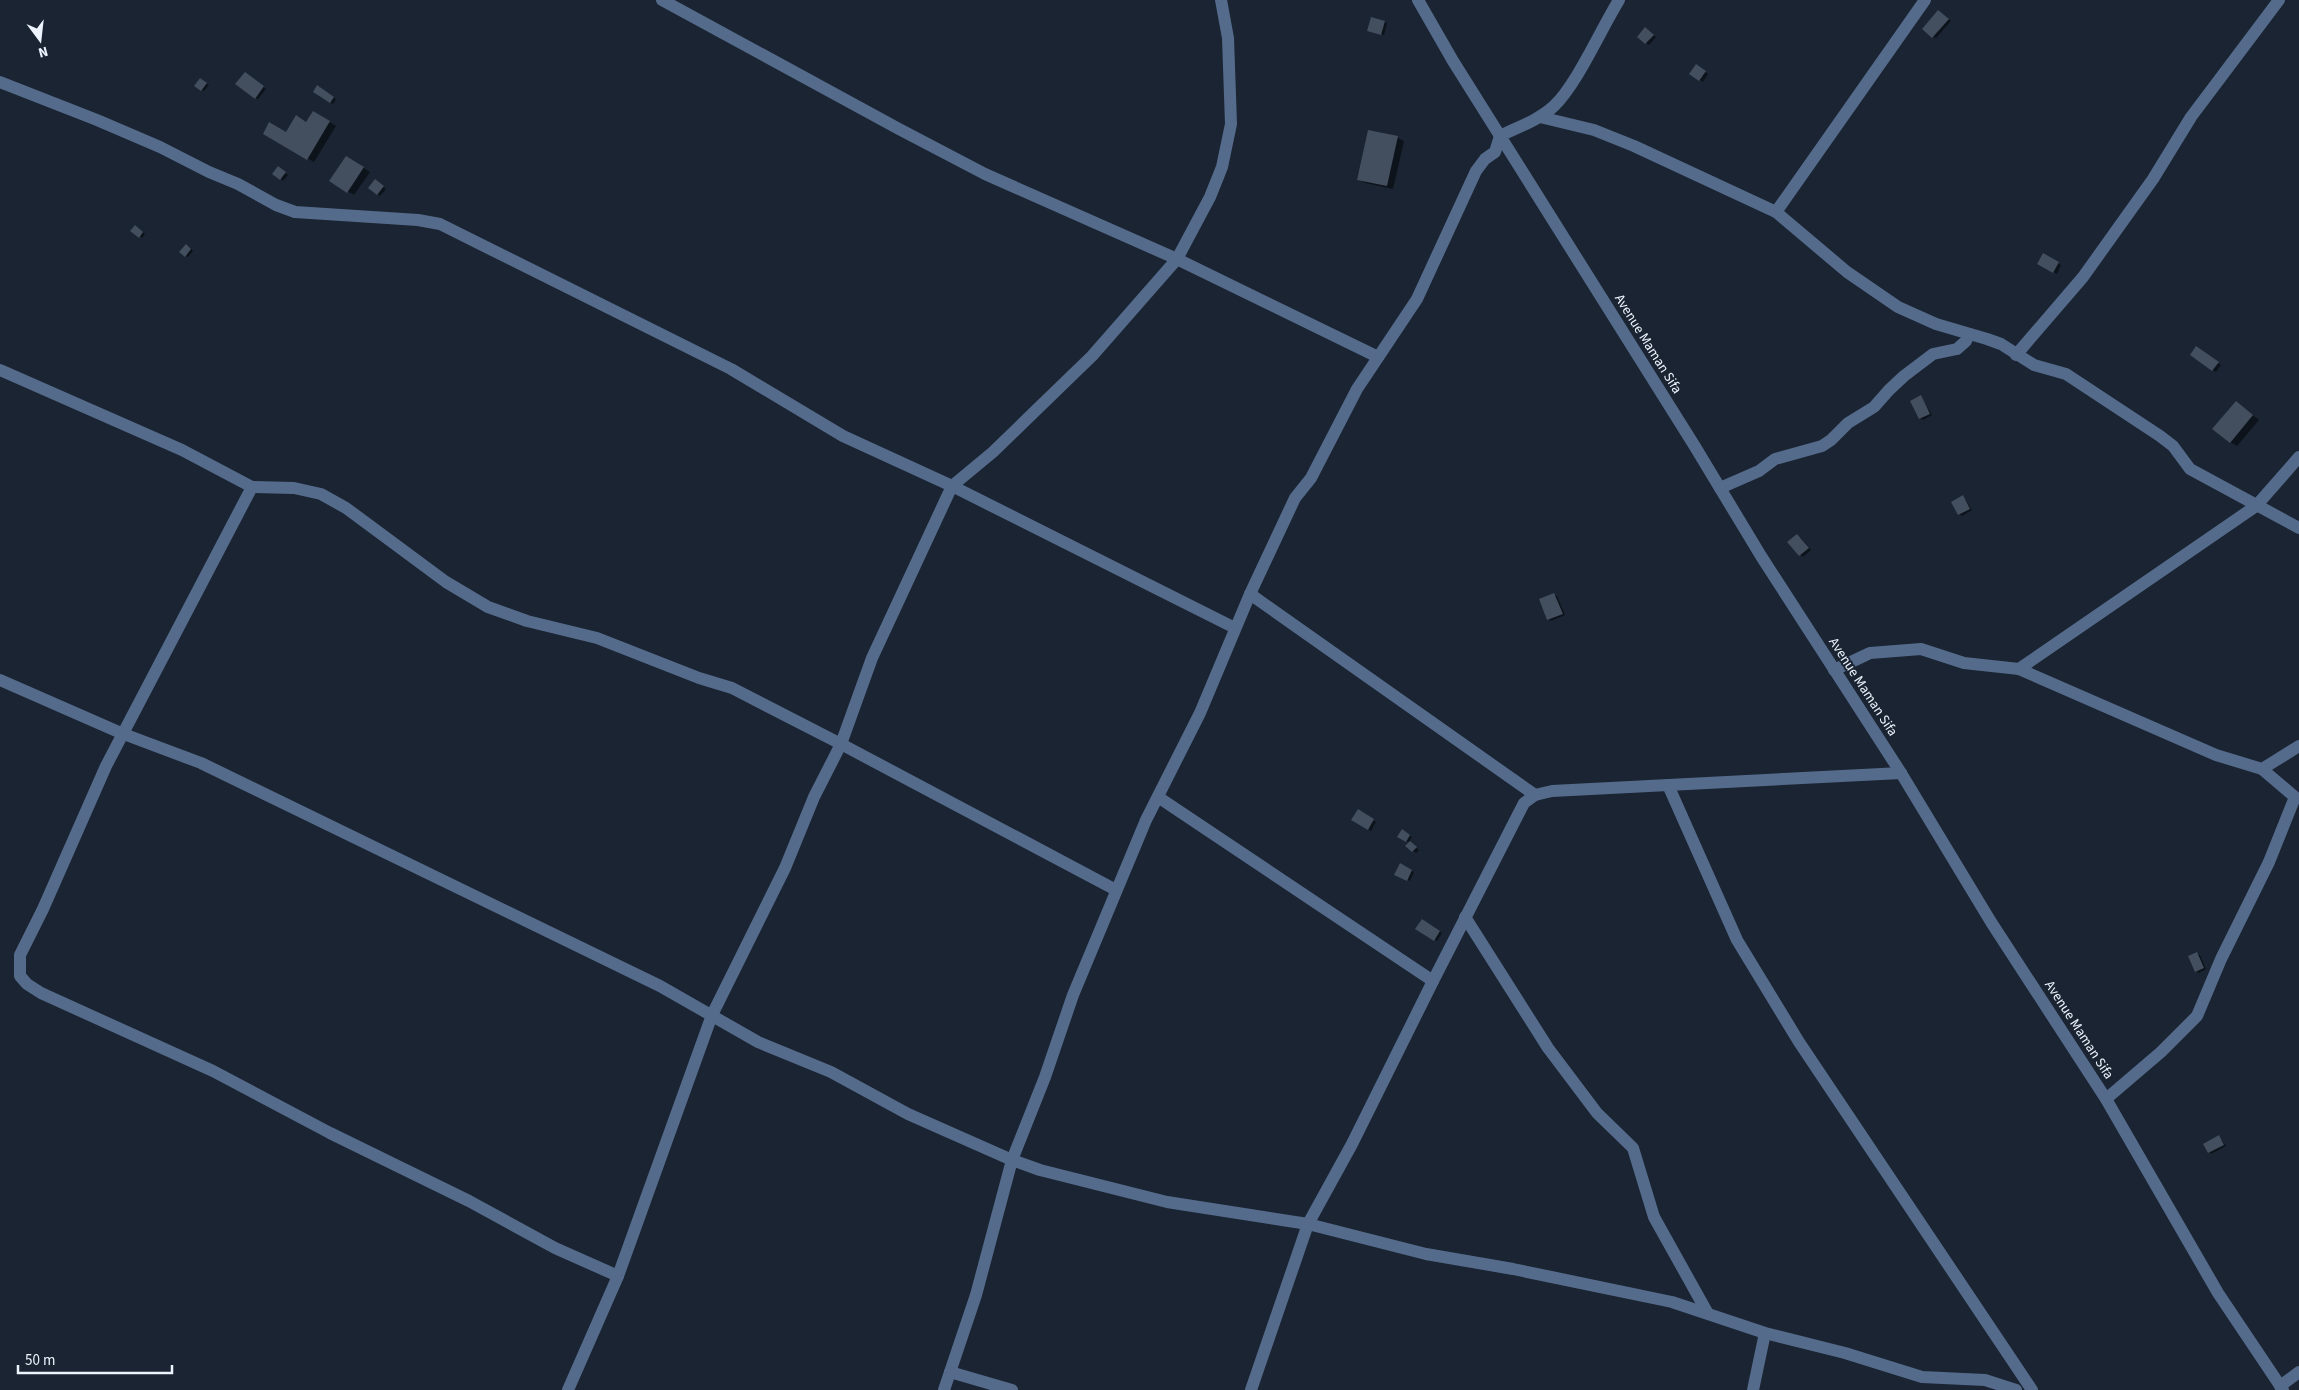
<svg xmlns="http://www.w3.org/2000/svg" width="2299" height="1390" viewBox="0 0 2299 1390" font-family="'Source Sans 3',sans-serif">
	<style>
		.shadow { fill: #0007 }
		.building { fill: #434e5e }
		.lines { fill: none; stroke-linecap: round; stroke-linejoin: round }
		.street { stroke: #556b8b; stroke-width: 12 }
		.labels { text-anchor: middle; dominant-baseline: central; stroke-width: 4; stroke-linejoin: round; paint-order: stroke }
		.street-label { font-size: 14px; fill: #edf4fe; stroke: #1a2432 }
	</style>
	<rect width="100%" height="100%" fill="#1a2432"/>
	<!-- shadow -->
	<g class="shadow">
		<polygon points="1941,13 1951,21 1936,38 1933,37"/>
		<polygon points="1384,22 1387,23 1384,35 1372,32"/>
		<polygon points="1648,31 1656,37 1649,45 1638,37"/>
		<polygon points="1696,66 1708,74 1703,82 1691,74"/>
		<polygon points="248,75 266,89 258,99 255,98"/>
		<polygon points="203,81 209,85 204,91 195,85"/>
		<polygon points="318,87 336,99 333,104 315,91"/>
		<polygon points="313,112 336,126 314,162 264,133 286,134 307,123"/>
		<polygon points="1369,131 1398,138 1404,141 1393,189 1365,183 1358,179"/>
		<polygon points="353,161 370,172 354,195 331,181"/>
		<polygon points="281,170 288,175 283,181 281,179"/>
		<polygon points="378,182 386,189 380,196 377,194"/>
		<polygon points="138,229 145,234 142,238 132,231"/>
		<polygon points="189,247 193,251 188,257 186,256"/>
		<polygon points="2043,255 2061,265 2057,274 2039,264"/>
		<polygon points="2196,348 2221,365 2216,372 2191,355"/>
		<polygon points="1921,397 1932,415 1923,420 1920,418"/>
		<polygon points="2236,402 2259,420 2237,446 2230,442"/>
		<polygon points="1963,496 1972,510 1962,516 1959,514"/>
		<polygon points="1800,537 1811,550 1803,557 1789,543"/>
		<polygon points="1554,595 1557,596 1565,615 1551,621 1548,619"/>
		<polygon points="1358,811 1376,822 1371,831 1353,820"/>
		<polygon points="1402,831 1412,837 1409,842 1419,850 1416,853 1407,846 1410,843 1399,837"/>
		<polygon points="1400,865 1414,872 1410,881 1396,874"/>
		<polygon points="1422,921 1442,933 1437,941 1417,928"/>
		<polygon points="2197,954 2200,955 2206,969 2199,973 2196,971"/>
		<polygon points="2219,1137 2226,1146 2211,1154 2209,1152"/>
	</g>
	<!-- building -->
	<g class="building">
		<polygon points="1938,10 1949,19 1932,38 1922,29"/>
		<polygon points="1371,17 1385,21 1381,35 1367,31"/>
		<polygon points="1645,27 1654,35 1645,44 1637,37"/>
		<polygon points="1696,64 1706,71 1699,81 1689,74"/>
		<polygon points="245,72 264,86 255,99 235,84"/>
		<polygon points="200,78 207,83 201,91 194,86"/>
		<polygon points="317,85 334,97 330,103 313,92"/>
		<polygon points="313,111 330,121 307,160 263,134 269,122 286,132 296,115 306,122"/>
		<polygon points="1368,130 1398,136 1387,186 1357,180"/>
		<polygon points="346,156 364,167 347,193 329,181"/>
		<polygon points="278,166 286,172 280,180 272,174"/>
		<polygon points="375,179 384,186 377,195 368,188"/>
		<polygon points="135,225 143,232 139,238 130,231"/>
		<polygon points="186,244 191,249 185,257 179,252"/>
		<polygon points="2043,253 2059,262 2053,273 2037,264"/>
		<polygon points="2196,346 2219,362 2212,371 2190,355"/>
		<polygon points="1921,395 1930,414 1919,419 1910,401"/>
		<polygon points="2236,401 2253,415 2230,443 2212,429"/>
		<polygon points="1963,495 1970,509 1958,515 1951,502"/>
		<polygon points="1797,534 1809,548 1799,556 1787,542"/>
		<polygon points="1554,593 1563,614 1547,620 1539,599"/>
		<polygon points="1358,809 1374,819 1368,830 1351,820"/>
		<polygon points="1402,829 1410,835 1406,842 1397,837"/>
		<polygon points="1410,841 1417,847 1412,852 1405,846"/>
		<polygon points="1400,863 1412,870 1407,881 1394,875"/>
		<polygon points="1422,919 1440,931 1434,941 1415,929"/>
		<polygon points="2197,952 2204,968 2195,972 2188,956"/>
		<polygon points="2219,1135 2224,1145 2208,1153 2203,1144"/>
	</g>
	<g class="lines">
		<!-- street -->
		<g class="street">
			<polyline points="662,0 899,129 985,174 1177,259 1378,357"/>
			<polyline points="1418,0 1453,61 1694,445 1761,556 1901,773 1991,922 2106,1099 2218,1293 2283,1390"/>
			<polyline points="0,82 97,120 160,147 209,172 238,184 276,205 295,212 418,220 440,224 731,369 843,436 952,486 1235,628"/>
			<polyline points="1540,117 1594,130 1634,146 1776,212 1847,272 1898,307 1936,324 1987,339 2001,344 2034,365 2066,374 2160,436 2173,446 2190,469 2299,528"/>
			<polyline points="1776,212 1925,0"/>
			<polyline points="2016,355 2083,277 2153,179 2191,117 2279,0"/>
			<polyline points="0,370 182,450 252,487 294,488 321,494 346,508 446,582 488,607 527,621 597,638 699,678 732,688 841,744 1116,890"/>
			<polyline points="252,487 106,766 43,909 20,955 20,976 27,984 41,993 213,1071 330,1133 469,1201 555,1248 618,1276"/>
			<polyline points="1720,488 1759,471 1775,459 1822,446 1831,440 1848,423 1874,407 1889,390 1904,376 1933,354 1957,349 1966,341 1969,334"/>
			<polyline points="1250,594 1535,795"/>
			<polyline points="2019,669 2256,506 2299,457"/>
			<polyline points="1834,670 1870,653 1921,649 1964,663 2019,669 2216,755 2262,769 2299,746"/>
			<polyline points="0,680 121,733 201,763 660,986 758,1042 831,1072 908,1114 1012,1160 1040,1170 1167,1202 1308,1224 1426,1254 1513,1269 1672,1302 1765,1333 1845,1353 1922,1377 1985,1380 2016,1390"/>
			<polyline points="1668,785 1737,940 1799,1042 2032,1390"/>
			<polyline points="1158,797 1433,981"/>
			<polyline points="1465,917 1548,1048 1597,1113 1633,1148 1654,1217 1707,1312"/>
			<polyline points="2106,1099 2161,1052 2197,1016 2221,959 2269,862 2295,797 2262,769"/>
			<polyline points="950,1372 1012,1390"/>
			<polyline points="2280,1386 2299,1372"/>
			<polyline points="568,1390 618,1276 712,1015 785,868 814,797 841,744 872,658 952,486 993,452 1092,356 1177,259 1210,197 1222,167 1231,124 1228,38 1221,0"/>
			<path d="M944,1390L976,1295L1012,1160L1045,1077L1073,995L1146,820L1200,713L1250,594L1295,498L1311,478L1357,389L1417,299L1476,171L1485,159L1495,152L1500,136C1518,127 1539,120 1554,106C1577,84 1601,29 1619,0"/>
			<polyline points="1251,1390 1308,1224 1352,1144 1433,981 1524,803 1535,795 1552,791 1901,773"/>
			<polyline points="1753,1390 1765,1333"/>
		</g>
	</g>
	<g class="labels">
		<!-- street labels -->
		<g class="street-label">
			<text transform="translate(1648 344) rotate(58)">Avenue Maman Sifa</text>
			<text transform="translate(1863 687) rotate(57)">Avenue Maman Sifa</text>
			<text transform="translate(2079 1030) rotate(57)">Avenue Maman Sifa</text>
		</g>
	</g>
	<!-- north arrow -->
	<g transform="translate(40 40) rotate(165)" stroke="#1a2432" stroke-width="4" paint-order="stroke">
	<path d="M0-4L9 19L0 12L-9 19Z" fill="#edf4fe"/>
	<text y="-8" font-size="14" font-weight="bold" text-anchor="middle" fill="#edf4fe">N</text>
	</g>
	<!-- scale -->
	<path d="M18 1365v8h154v-8" fill="none" stroke="#edf4fe" stroke-width="2.5"/>
	<text x="25" y="1365" font-size="15" fill="#edf4fe" stroke="#1a2432" stroke-width="4" paint-order="stroke">50 m</text>
</svg>
